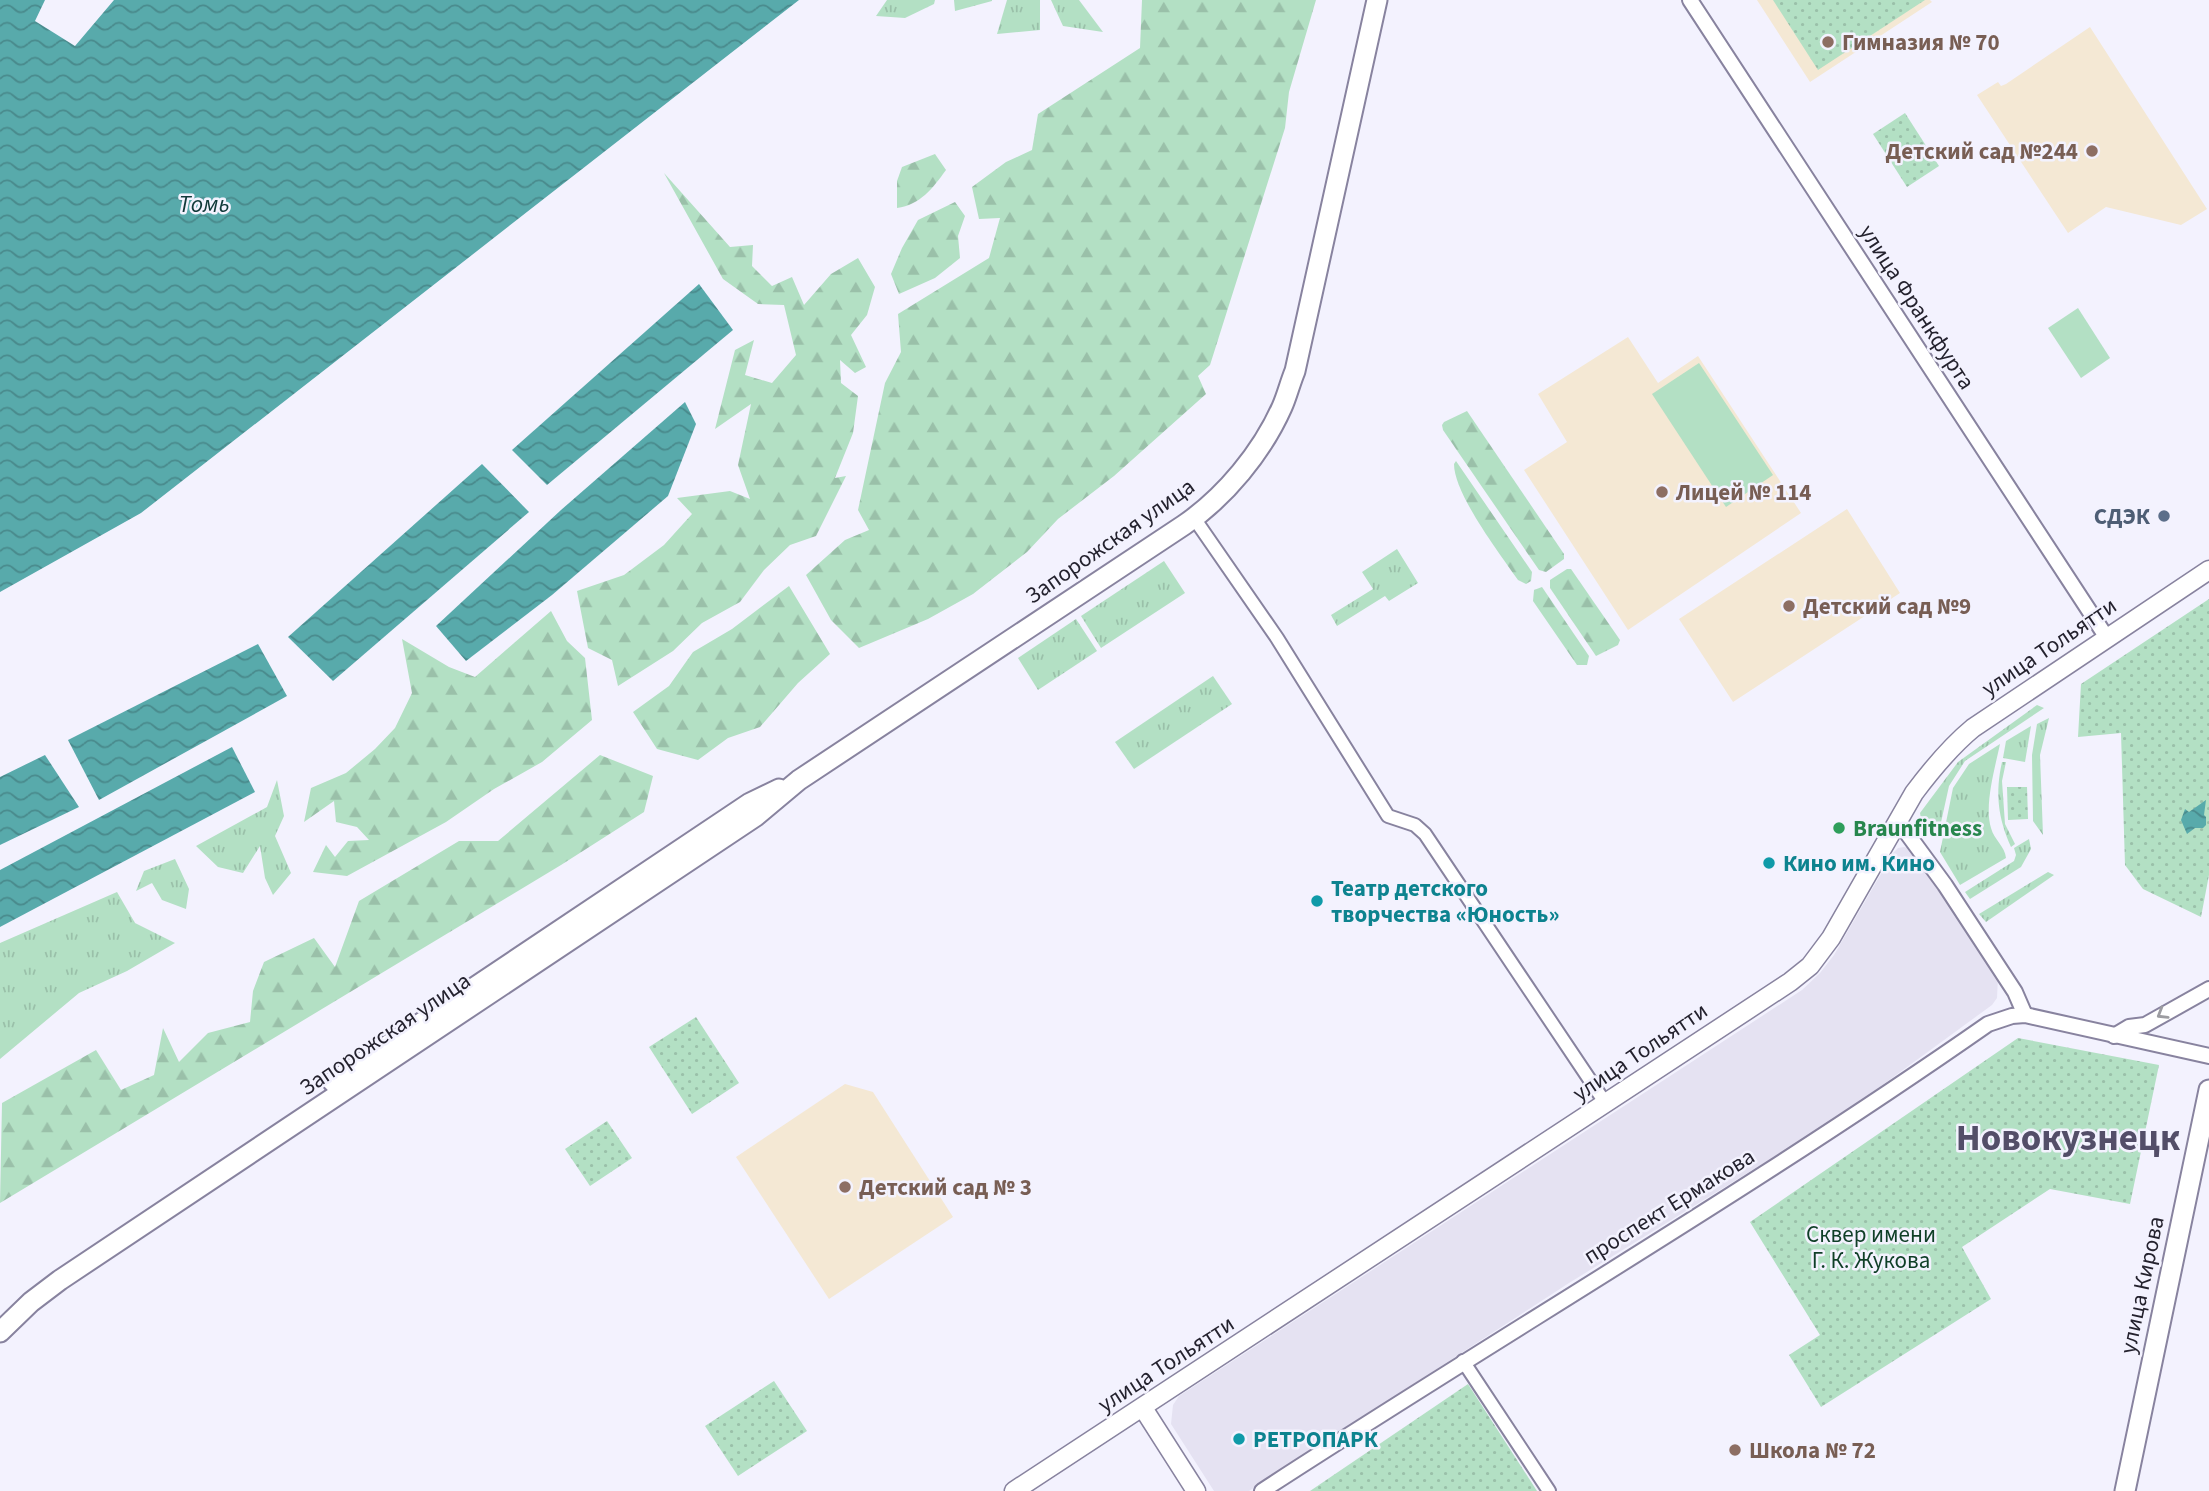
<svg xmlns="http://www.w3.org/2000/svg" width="2209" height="1491" viewBox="0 0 2209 1491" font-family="'Source Sans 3',sans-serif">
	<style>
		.built { fill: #e5e2f2 }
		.education { fill: #f4e8d4 }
		.grass { fill: url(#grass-tufts) }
		.forest { fill: url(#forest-firs) }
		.park { fill: url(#park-dots) }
		.pitch { fill: #b3e0c4 }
		.water { fill: url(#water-waves) }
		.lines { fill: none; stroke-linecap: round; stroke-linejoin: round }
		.minor-casing { stroke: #88839f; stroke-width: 16 }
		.tertiary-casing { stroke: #88839f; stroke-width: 18 }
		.secondary-casing { stroke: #88839f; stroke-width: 21 }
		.primary-casing { stroke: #88839f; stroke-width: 23 }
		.minor { stroke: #fff; stroke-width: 12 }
		.tertiary { stroke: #fff; stroke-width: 14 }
		.secondary { stroke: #fff; stroke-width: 18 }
		.primary { stroke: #fff; stroke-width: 19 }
		.oneway { stroke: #9c9ca1 }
		.education-dot { fill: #8d6e63; stroke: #f3f2fe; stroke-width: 2.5 }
		.service-dot { fill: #5c6f8a; stroke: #f3f2fe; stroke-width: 2.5 }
		.leisure-dot { fill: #2e9e5b; stroke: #f3f2fe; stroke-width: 2.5 }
		.culture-dot { fill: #0f9aa8; stroke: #f3f2fe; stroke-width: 2.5 }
		.labels { text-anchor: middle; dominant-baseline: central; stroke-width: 5; stroke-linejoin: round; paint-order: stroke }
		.education-label { font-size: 23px; font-weight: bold; fill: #785e54; stroke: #f3f2fe; text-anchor: start }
		.street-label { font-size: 23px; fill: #24222e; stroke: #f3f2fe }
		.service-label { font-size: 23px; font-weight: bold; fill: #4e5e75; stroke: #f3f2fe; text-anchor: end }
		.leisure-label { font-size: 23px; font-weight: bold; fill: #27864d; stroke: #f3f2fe; text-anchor: start }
		.culture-label { font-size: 23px; font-weight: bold; fill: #0d838f; stroke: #f3f2fe; text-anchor: start }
		.park-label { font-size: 23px; fill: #0f3f27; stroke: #f3f2fe }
		.water-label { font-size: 24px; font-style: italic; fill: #103939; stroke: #f3f2fe }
		.town-label { font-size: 37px; font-weight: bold; fill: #534e68; stroke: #f3f2fe }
	</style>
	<defs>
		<pattern id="grass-tufts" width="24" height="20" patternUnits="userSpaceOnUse" patternTransform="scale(1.75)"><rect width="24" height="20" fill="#b3e0c4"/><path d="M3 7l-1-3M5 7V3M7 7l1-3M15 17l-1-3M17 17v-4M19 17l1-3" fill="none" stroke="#9ac0a9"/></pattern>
		<pattern id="forest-firs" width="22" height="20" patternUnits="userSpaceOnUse" patternTransform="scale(1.75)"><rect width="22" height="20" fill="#b3e0c4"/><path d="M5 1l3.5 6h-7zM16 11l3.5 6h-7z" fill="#9ac0a9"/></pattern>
		<pattern id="park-dots" width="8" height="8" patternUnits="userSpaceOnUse" patternTransform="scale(1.75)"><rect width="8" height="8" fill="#b3e0c4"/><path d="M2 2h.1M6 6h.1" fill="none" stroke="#9ac0a9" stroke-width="1.8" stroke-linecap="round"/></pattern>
		<pattern id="water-waves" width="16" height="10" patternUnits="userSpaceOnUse" patternTransform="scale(1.75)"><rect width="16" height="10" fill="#58aaab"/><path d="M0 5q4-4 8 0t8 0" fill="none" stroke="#498a8c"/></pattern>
	</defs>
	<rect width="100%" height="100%" fill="#f3f2fe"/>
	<!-- built -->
	<polygon class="built" points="1904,847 1914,850 1998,977 1997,998 1992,1005 1840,1116 1569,1283 1249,1491 1214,1491 1171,1424 1173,1405 1179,1396 1802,990 1820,973 1834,955 1893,853 1898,848"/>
	<!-- education -->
	<g class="education">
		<polygon points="1757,0 1930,0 1932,2 1810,82"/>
		<polygon points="2090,27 2207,209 2181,225 2106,207 2068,233 1977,95 1998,82 2001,86 2006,84"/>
		<polygon points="1628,337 1658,383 1698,356 1801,513 1628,630 1524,470 1567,442 1538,394"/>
		<polygon points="1847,509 1900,593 1733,702 1679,619"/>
		<polygon points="845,1084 873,1092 953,1217 829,1299 736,1157"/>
	</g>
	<!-- grass -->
	<g class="grass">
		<polygon points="887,0 935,0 934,4 905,18 876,16"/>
		<polygon points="954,0 992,0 992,1 955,11"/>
		<polygon points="1007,0 1040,0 1040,30 997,34"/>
		<polygon points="1051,0 1079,0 1103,32 1063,26"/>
		<polygon points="1397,549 1418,583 1389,601 1385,596 1337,626 1331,615 1373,589 1362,572"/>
		<polygon points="1164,561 1185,593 1101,648 1081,616"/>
		<polygon points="1076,619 1097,651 1038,690 1018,658"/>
		<polygon points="1213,676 1232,704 1134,769 1115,742"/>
		<polygon points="2037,705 2044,708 1965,761 1949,786 1940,827 1924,836 1920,813 1958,762"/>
		<polygon points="2049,718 2040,755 2043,835 2033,821 2032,755 2037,724"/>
		<polygon points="2031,726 2025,762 2003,758 2006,741"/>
		<path d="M2000,744C1995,768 1984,805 1991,828C1994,840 2005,846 2006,858L1960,885L1940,852L1953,788L1969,764Z"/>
		<path d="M2002,762H2006L2002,781L2005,824L2015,844L2011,847C1998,818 1995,793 2002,762Z"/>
		<polygon points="277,780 284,816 275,836 291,873 273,895 265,878 260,846 243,873 218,867 196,846 267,807"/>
		<polygon points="2029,839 2031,849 2021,867 1970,899 1965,892 2014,861 2016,855 2014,848"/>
		<polygon points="175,859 189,889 186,909 162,900 152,883 136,891 144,871"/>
		<polygon points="2048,872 2054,875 1986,922 1979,914"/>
		<polygon points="117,892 135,923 175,943 127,971 79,993 0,1059 0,943"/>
	</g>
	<!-- forest -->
	<g class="forest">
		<polygon points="1142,0 1316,0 1289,92 1285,128 1210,365 1198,376 1206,394 1114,476 1058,519 1027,552 973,594 928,619 859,648 831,620 806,575 845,540 869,530 858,510 885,383 901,352 898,314 989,258 1000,218 979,219 972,187 1006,162 1032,150 1038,114 1140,48"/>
		<path d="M935,154L946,170C933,188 920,205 897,208V181L902,167Z"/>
		<polygon points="664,173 730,247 753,245 752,266 772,286 792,277 804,305 831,274 858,258 875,287 867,315 851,335 866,367 855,373 840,360 841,383 858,396 853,433 835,478 846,476 816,536 790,545 764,570 740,602 702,623 673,651 618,686 612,660 588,648 577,591 624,575 664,545 692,514 677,498 730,491 750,499 738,465 751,404 715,429 735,350 754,340 745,375 772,383 796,355 784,305 758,304 723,279"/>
		<polygon points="955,202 965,216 958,236 960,258 935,278 899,294 891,274 902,248 918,220"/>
		<polygon points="1467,411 1564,554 1564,559 1546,572 1539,570 1443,430 1442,425 1444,422"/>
		<path d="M1456,461L1532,572L1531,581L1526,584L1518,580C1500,554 1454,494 1454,464Z"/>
		<polygon points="1567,569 1571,569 1620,640 1618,645 1596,656 1550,588 1550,580"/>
		<polygon points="789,586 830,654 798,683 760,727 728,738 698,760 657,749 633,712 669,686 693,652 732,629"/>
		<polygon points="1542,587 1589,656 1587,665 1577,665 1533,601 1534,590"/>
		<polygon points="551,611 567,641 585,658 592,720 542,762 494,789 446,822 347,876 313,872 326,845 335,857 348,841 369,840 357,827 336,822 334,801 304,822 311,788 346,773 375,749 395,728 412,693 402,639 449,667 475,677"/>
		<polygon points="600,755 653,776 644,812 561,865 0,1203 2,1103 96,1050 121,1090 154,1075 163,1028 179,1062 208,1033 250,1022 253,991 264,962 314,938 335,967 359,901 459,841 498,841"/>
	</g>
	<!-- park -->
	<g class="park">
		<polygon points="1773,0 1925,0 1818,70"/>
		<polygon points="1905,113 1939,166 1907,187 1873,134"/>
		<polygon points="2209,599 2209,875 2201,917 2143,889 2125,865 2121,733 2078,737 2081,684"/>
		<polygon points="2007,787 2027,787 2028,819 2008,820"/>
		<polygon points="696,1017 739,1083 692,1114 649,1047"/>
		<polygon points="2018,1038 2159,1065 2130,1204 2050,1189 1962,1247 1991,1299 1821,1407 1789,1355 1820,1335 1750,1222"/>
		<polygon points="607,1121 632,1158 590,1186 565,1149"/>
		<polygon points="774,1381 807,1431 738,1476 705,1426"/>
		<polygon points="1468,1384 1537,1491 1310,1491"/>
	</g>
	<!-- pitch -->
	<g class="pitch">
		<polygon points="2078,308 2110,358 2081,378 2048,328"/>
		<polygon points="1699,363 1773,475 1726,507 1652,394"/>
	</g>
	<!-- water -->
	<g class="water">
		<polygon points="0,0 45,0 35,21 75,46 114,0 799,0 141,513 0,592"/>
		<polygon points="699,284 733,330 547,485 512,450"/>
		<polygon points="685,402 696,424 668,496 552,595 466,661 436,626 561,510"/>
		<polygon points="482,464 529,512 333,681 288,637"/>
		<polygon points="258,644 287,696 99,800 68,740"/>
		<polygon points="232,747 255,792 0,927 0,870"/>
		<polygon points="45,755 79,807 0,845 0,777"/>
		<polygon points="2206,800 2204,815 2206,817 2206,825 2203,828 2195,828 2187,834 2181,820 2185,809 2189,812"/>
	</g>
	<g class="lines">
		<defs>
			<g id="minor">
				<polyline points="1194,518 1277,638 1388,816 1415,825 1425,834 1606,1104"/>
				<polyline points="1463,1361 1549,1491"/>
			</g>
			<g id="tertiary">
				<polyline points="1690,0 2107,638"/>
				<polyline points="1898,821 1945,885 2015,992 2025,1015"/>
				<polyline points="2114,1036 2129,1027 2145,1025 2209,989"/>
				<path d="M1262,1491C1503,1334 1752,1189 1988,1024L2012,1016L2025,1015L2209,1056"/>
			</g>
			<g id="secondary">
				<polyline points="1143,1408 1196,1491"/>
				<path d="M1014,1491L1790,982L1810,966L1831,938L1914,793C1932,769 1950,747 1973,728L2209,570"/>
			</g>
			<g id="primary">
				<polyline points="333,1082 750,803 779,789"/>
				<path d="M0,1332L31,1302L60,1280L756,816L799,780L1184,525C1225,497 1262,452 1282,407C1287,396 1290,383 1295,371L1377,0"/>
				<polyline points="2125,1491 2209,1090"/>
			</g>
		</defs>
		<!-- minor casing -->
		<use href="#minor" class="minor-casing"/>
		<!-- tertiary casing -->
		<use href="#tertiary" class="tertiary-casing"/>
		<!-- secondary casing -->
		<use href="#secondary" class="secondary-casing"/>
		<!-- primary casing -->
		<use href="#primary" class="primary-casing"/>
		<!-- minor -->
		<use href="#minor" class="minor"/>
		<!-- tertiary -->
		<use href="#tertiary" class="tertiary"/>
		<!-- secondary -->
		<use href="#secondary" class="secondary"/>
		<!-- primary -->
		<use href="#primary" class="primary"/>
	</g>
	<!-- one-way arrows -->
	<defs><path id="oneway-chevron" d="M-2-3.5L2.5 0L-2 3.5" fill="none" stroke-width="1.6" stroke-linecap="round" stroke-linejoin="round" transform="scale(1.75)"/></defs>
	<use class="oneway" href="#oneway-chevron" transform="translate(2162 1014) rotate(149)"/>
	<!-- markers -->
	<g class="education-dot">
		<circle cx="1828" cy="42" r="7"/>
		<circle cx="2092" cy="151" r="7"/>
		<circle cx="1662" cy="492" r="7"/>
		<circle cx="1789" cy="606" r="7"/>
		<circle cx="845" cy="1187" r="7"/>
		<circle cx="1735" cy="1450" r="7"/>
	</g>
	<circle class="service-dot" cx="2164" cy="516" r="7"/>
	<circle class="leisure-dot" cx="1839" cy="828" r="7"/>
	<g class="culture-dot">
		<circle cx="1769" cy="863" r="7"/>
		<circle cx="1317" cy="901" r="7"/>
		<circle cx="1239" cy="1439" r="7"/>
	</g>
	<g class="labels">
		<!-- education labels -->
		<g class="education-label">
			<text x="1842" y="42">Гимназия № 70</text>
			<text x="2078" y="151" text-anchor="end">Детский сад №244</text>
			<text x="1676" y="492">Лицей № 114</text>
			<text x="1803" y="606">Детский сад №9</text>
			<text x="859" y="1187">Детский сад № 3</text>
			<text x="1749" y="1450">Школа № 72</text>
		</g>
		<!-- street labels -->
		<g class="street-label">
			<text transform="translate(1917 307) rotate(57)">улица Франкфурта</text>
			<text transform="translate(1110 541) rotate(-35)">Запорожская улица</text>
			<text transform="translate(2049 647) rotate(-34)">улица Тольятти</text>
			<text transform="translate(385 1034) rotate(-34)">Запорожская улица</text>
			<text transform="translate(1640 1052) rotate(-34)">улица Тольятти</text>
			<text transform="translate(1669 1206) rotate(-32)">проспект Ермакова</text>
			<text transform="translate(2142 1285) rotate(-78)">улица Кирова</text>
			<text transform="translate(1166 1364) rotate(-33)">улица Тольятти</text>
		</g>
		<!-- service labels -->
		<g class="service-label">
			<text x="2150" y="516">СДЭК</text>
		</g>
		<!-- leisure labels -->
		<g class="leisure-label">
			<text x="1853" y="828">Braunfitness</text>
		</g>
		<!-- culture labels -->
		<g class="culture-label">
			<text x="1783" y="863">Кино им. Кино</text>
			<text x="1331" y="888">Театр детского<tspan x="1331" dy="26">творчества «Юность»</tspan></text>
			<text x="1253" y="1439">РЕТРОПАРК</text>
		</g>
		<!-- park labels -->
		<g class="park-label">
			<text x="1871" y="1234">Сквер имени<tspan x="1871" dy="26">Г. К. Жукова</tspan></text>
		</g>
		<!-- water labels -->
		<g class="water-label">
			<text x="204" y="204">Томь</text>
		</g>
		<!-- town labels -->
		<g class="town-label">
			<text x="2068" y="1138">Новокузнецк</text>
		</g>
	</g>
</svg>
